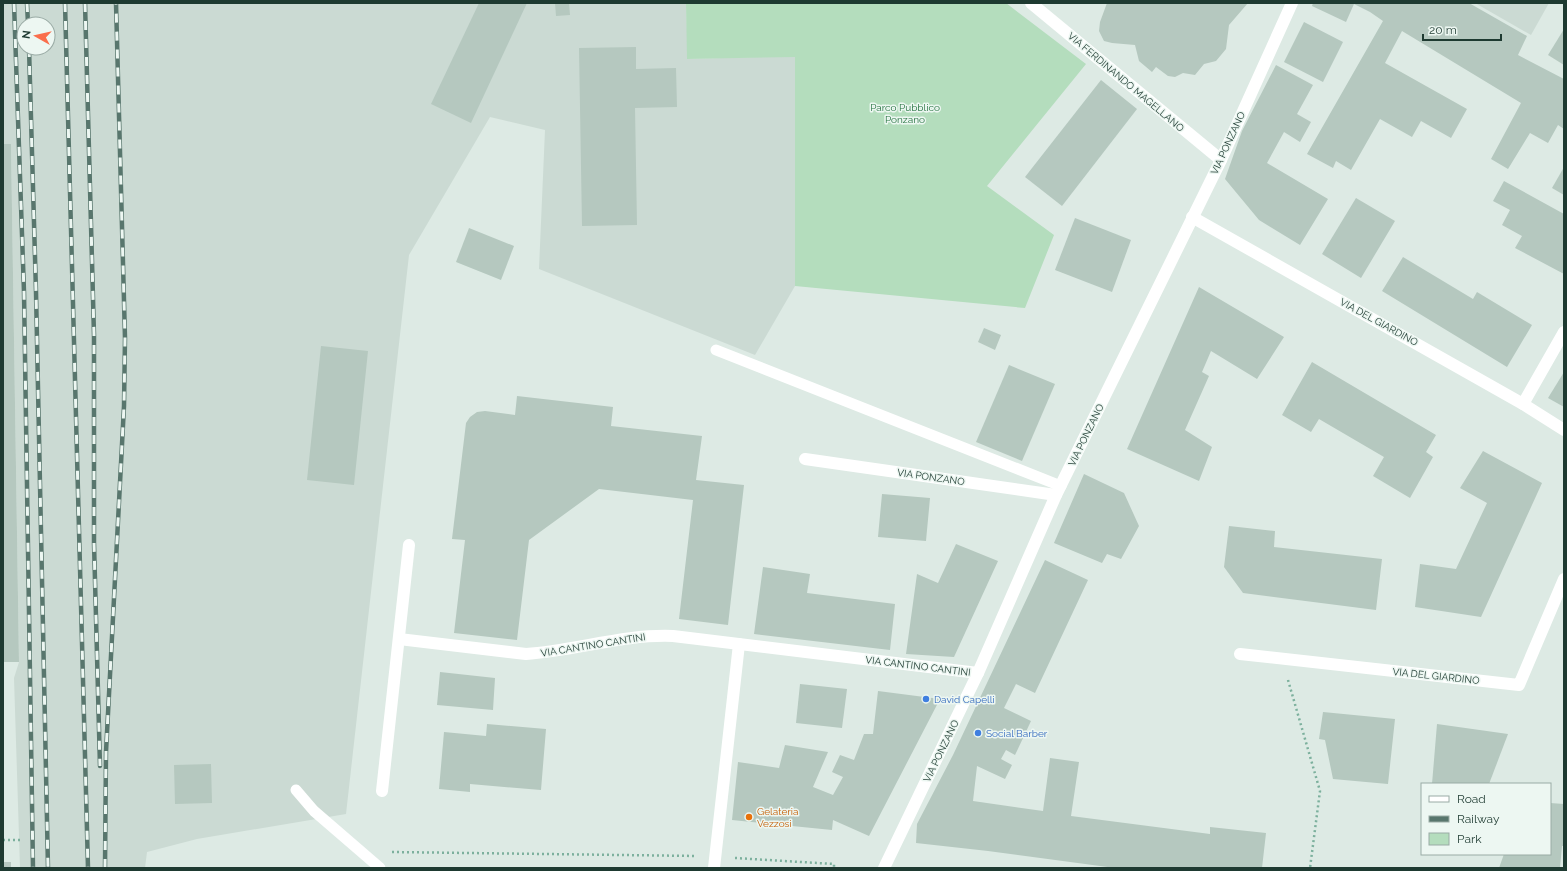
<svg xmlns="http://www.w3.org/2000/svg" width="1567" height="871" viewBox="0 0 1567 871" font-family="Raleway,sans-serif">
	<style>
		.built { fill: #cbdad3; fill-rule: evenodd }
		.green { fill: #b4ddbd }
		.building { fill: #b5c8bf }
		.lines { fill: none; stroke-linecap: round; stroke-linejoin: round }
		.secondary-tunnel { stroke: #b7c7c0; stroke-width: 12; stroke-dasharray: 12 6; stroke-linecap: butt }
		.path { stroke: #7cb09d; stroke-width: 2.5; stroke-dasharray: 2 3; stroke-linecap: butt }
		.service { stroke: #fff; stroke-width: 11 }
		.minor { stroke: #fff; stroke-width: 12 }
		.rail-casing { stroke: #58766d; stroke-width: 4.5 }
		.rail { stroke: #edf7f2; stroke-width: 3; stroke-dasharray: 9; stroke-linecap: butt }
		.shop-dot { fill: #3f7fe0; stroke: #edf7f2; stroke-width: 1.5 }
		.food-dot { fill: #e8710a; stroke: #edf7f2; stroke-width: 1.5 }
		.labels { text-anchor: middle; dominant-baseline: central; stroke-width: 3; stroke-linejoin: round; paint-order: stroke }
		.street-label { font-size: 10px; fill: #1e3a31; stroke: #edf7f2 }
		.park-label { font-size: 10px; fill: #267340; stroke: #edf7f2 }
		.shop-label { font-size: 10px; fill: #366cbe; stroke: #edf7f2; text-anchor: start }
		.food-label { font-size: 10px; fill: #c56008; stroke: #edf7f2; text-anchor: start }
	</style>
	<rect width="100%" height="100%" fill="#ddeae4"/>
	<!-- built -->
	<g class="built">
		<path d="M3,3H686L688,59L795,56V286L755,355L539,269L545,130L490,117L409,255L346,814L197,839L147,852L145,868H20L14,678L19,662L11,144H3ZM24,24H48V48H24Z"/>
		<polygon points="1475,3 1549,3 1531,35"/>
	</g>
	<!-- green -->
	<polygon class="green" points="686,3 1006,3 1086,64 987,186 1054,235 1025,308 795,286 795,57 687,59"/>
	<!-- building -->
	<g class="building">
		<polygon points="479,3 527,3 471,123 431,104"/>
		<polygon points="555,3 569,3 570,15 556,16"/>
		<polygon points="1107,3 1248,3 1229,25 1226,49 1216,61 1204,64 1195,75 1183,73 1175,77 1168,76 1156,67 1152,72 1139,61 1135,45 1112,43 1104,41 1099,31 1100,22"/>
		<polygon points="1313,3 1469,3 1527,36 1518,55 1564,79 1564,129 1558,125 1548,143 1530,133 1508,169 1491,159 1521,103 1402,31 1385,63 1467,109 1451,138 1421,121 1412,137 1380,119 1351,170 1336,161 1333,168 1307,154 1383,21 1370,12 1354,4 1346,22 1312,6"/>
		<polygon points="1304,22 1343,42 1323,82 1284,62"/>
		<polygon points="1564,29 1564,65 1548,55"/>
		<polygon points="636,47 636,69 676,68 677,107 635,108 637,225 582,226 579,48"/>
		<polygon points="1276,65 1313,85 1297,114 1311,122 1300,142 1284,132 1267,163 1328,199 1300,245 1259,220 1225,179 1242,131"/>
		<polygon points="1101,80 1137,109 1062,206 1025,177"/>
		<polygon points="3,144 11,144 19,662 3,662"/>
		<polygon points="1564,167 1564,195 1552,188"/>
		<polygon points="1504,181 1564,214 1564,274 1515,248 1522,236 1502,225 1510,210 1493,201"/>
		<polygon points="1356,198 1395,221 1361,278 1322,254"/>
		<polygon points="1075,218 1131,240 1112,292 1055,270"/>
		<polygon points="469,228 514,246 501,280 456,262"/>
		<polygon points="1403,257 1473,299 1477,292 1532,325 1507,367 1382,291"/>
		<polygon points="1199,287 1284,337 1257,379 1211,351 1202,372 1209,376 1185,430 1212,447 1199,481 1127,449"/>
		<polygon points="984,328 1001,335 995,350 978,342"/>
		<polygon points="321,346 368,351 354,485 307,480"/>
		<polygon points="1312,362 1436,435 1426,452 1433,457 1410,498 1373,476 1384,457 1319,419 1311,432 1282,415"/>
		<polygon points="1009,365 1055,384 1022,461 976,442"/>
		<polygon points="1564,372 1564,407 1548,398"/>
		<polygon points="517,396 613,407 611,426 702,436 696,480 744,485 728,625 679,619 693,500 599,489 529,540 517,640 454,633 465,540 452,539 466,423 470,417 477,412 485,411 515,415"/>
		<polygon points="1483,451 1542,483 1481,617 1415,607 1420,564 1456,569 1487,503 1460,488"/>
		<polygon points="1084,474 1124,493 1139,526 1121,559 1107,554 1102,563 1054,543"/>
		<polygon points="882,494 930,498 926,541 878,537"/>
		<polygon points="1229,526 1275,531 1274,547 1382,559 1376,610 1243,593 1224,567"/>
		<polygon points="956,544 998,561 954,657 906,654 917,574 938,583"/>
		<polygon points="1045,560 1088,580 1035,693 1016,684 1004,708 1031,721 1015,755 1006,750 1001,759 1012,765 1005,779 977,766 973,801 1043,811 1050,758 1079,762 1071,816 1210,834 1210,827 1266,833 1262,868 1115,868 988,851 916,843 917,824 953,755"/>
		<polygon points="763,567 810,574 807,593 895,604 890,650 754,634"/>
		<polygon points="440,672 495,678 493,710 437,705"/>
		<polygon points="800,684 847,689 842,728 796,723"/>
		<polygon points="878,691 940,699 869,836 833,820 832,830 732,820 738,762 779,768 785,745 828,752 813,787 833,795 843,777 832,772 840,755 854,760 864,734 873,734"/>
		<polygon points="1323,712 1395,719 1388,784 1333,779 1325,740 1319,739"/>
		<polygon points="487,724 546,729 541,790 470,784 470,792 439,789 444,732 486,736"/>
		<polygon points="1437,724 1508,734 1489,784 1432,784"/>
		<polygon points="211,764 212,803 175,804 174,765"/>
		<polygon points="1550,803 1564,804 1564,846 1562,846 1560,868 1499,868 1504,854 1550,854"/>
	</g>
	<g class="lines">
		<!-- secondary-tunnel -->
		<polyline class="secondary-tunnel" points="3,868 11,868"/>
		<!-- path -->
		<g class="path">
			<polyline points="1288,680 1320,791 1310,868"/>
			<polyline points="3,840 20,840"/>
			<polyline points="392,852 697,856"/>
			<polyline points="735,858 834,864 834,868"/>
		</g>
		<!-- service -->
		<g class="service">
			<polyline points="716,350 1061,486"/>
			<polyline points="296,790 314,811 380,868"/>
		</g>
		<!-- minor -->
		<g class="minor">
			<polyline points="1031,3 1221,160"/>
			<polyline points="1192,217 1523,404 1564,430"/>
			<polyline points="1523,404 1564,332"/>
			<polyline points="805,459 1056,495"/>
			<path d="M399,639L526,654C575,651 623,634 673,636L978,673"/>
			<polyline points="1240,654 1519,685 1564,579"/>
			<polyline points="382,791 409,545"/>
			<polyline points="714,868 739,644"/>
			<polyline points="884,868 978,673 1056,495 1221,160 1292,3"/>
		</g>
		<defs>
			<g id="rail">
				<polyline points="14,3 24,292 33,868"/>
				<polyline points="27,3 28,24"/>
				<polyline points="65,3 88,868"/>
				<polyline points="85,3 94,335 94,543 100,766"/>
				<polyline points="29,48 36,292 48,868"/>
				<polyline points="105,868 106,752 124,406 125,338 116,3"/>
			</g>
		</defs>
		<!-- rail casing -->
		<use href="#rail" class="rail-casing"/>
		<!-- rail -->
		<use href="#rail" class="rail"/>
	</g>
	<!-- markers -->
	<g class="shop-dot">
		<circle cx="926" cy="699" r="4"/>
		<circle cx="978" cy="733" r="4"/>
	</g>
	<circle class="food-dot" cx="749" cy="817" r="4"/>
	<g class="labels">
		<!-- street labels -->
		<g class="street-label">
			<text transform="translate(1126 82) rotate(40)">VIA FERDINANDO MAGELLANO</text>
			<text transform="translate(1228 143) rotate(-65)">VIA PONZANO</text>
			<text transform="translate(1379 322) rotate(29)">VIA DEL GIARDINO</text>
			<text transform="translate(1086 435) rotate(-64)">VIA PONZANO</text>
			<text transform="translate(931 477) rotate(8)">VIA PONZANO</text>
			<text transform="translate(593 645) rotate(-9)">VIA CANTINO CANTINI</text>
			<text transform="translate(918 666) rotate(7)">VIA CANTINO CANTINI</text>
			<text transform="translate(1436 676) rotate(6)">VIA DEL GIARDINO</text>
			<text transform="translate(941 751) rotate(-64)">VIA PONZANO</text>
		</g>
		<!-- park labels -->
		<g class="park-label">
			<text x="905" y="107">Parco Pubblico<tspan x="905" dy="12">Ponzano</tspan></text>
		</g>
		<!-- shop labels -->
		<g class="shop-label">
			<text x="934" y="699">David Capelli</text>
			<text x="986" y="733">Social Barber</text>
		</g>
		<!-- food labels -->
		<g class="food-label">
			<text x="757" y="811">Gelateria<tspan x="757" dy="12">Vezzosi</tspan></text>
		</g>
	</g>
	<!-- border -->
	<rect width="1567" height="871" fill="none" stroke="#1e3a31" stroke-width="8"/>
	<!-- legend -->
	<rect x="1421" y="783" width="130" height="72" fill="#edf7f2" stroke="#9aaba5"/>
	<rect x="1429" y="796" width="20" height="6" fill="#ffffff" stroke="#9aaba5"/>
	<text x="1457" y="803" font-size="12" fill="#1e3a31">Road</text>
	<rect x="1429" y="816" width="20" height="6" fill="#58766d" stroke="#9aaba5"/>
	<text x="1457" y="823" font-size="12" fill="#1e3a31">Railway</text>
	<rect x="1429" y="833" width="20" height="12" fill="#b4ddbd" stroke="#9aaba5"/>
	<text x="1457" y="843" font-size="12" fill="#1e3a31">Park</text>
	<!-- north arrow -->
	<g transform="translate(36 36) rotate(278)"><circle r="19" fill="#edf7f2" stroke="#9aaba5"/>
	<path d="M0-3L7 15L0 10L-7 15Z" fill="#fa6e4c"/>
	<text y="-6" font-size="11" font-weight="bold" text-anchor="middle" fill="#1e3a31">N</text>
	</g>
	<!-- scale -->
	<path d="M1423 34v6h78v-6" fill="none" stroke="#1e3a31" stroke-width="2"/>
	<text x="1429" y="34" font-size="12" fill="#1e3a31" stroke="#edf7f2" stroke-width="3" paint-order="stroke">20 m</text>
</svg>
